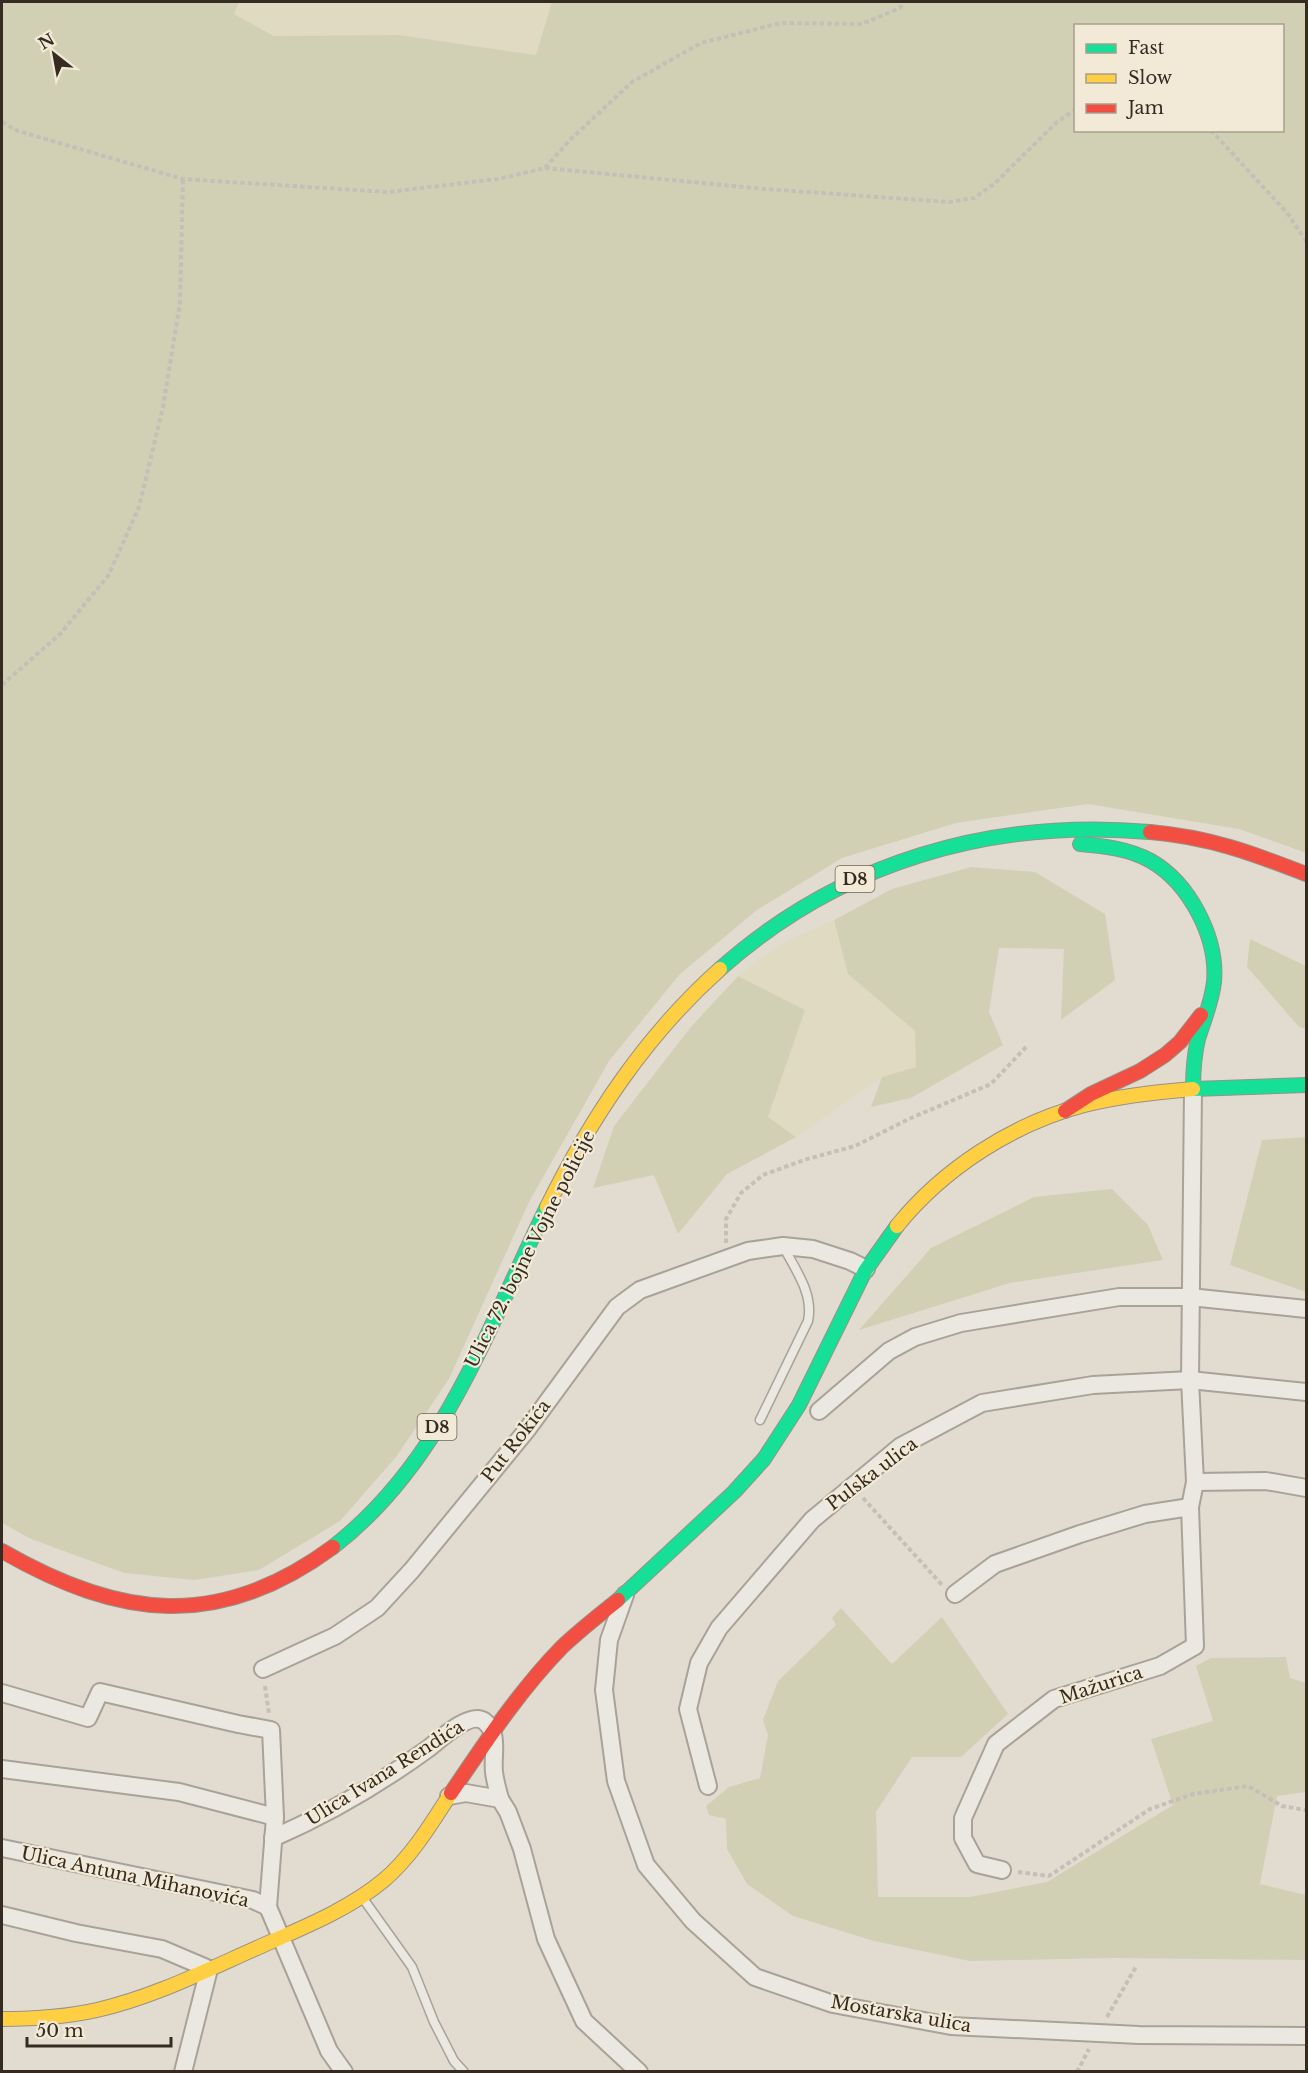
<svg xmlns="http://www.w3.org/2000/svg" width="1308" height="2073" viewBox="0 0 1308 2073" font-family="'Libre Baskerville',serif">
	<style>
		.farmland { fill: #e0dac2 }
		.green { fill: #d1d0b4; fill-rule: evenodd }
		.lines { fill: none; stroke-linecap: round; stroke-linejoin: round }
		.lane-casing { stroke: #a8a298; stroke-width: 11 }
		.street-casing { stroke: #a8a298; stroke-width: 20 }
		.fast-casing { stroke: #979188; stroke-width: 16 }
		.slow-casing { stroke: #979188; stroke-width: 16 }
		.jam-casing { stroke: #979188; stroke-width: 16 }
		.path { stroke: #c4bfb7; stroke-width: 4; stroke-dasharray: 4.5 3; stroke-linecap: butt }
		.lane { stroke: #ebe8e1; stroke-width: 8 }
		.street { stroke: #ebe8e1; stroke-width: 16 }
		.fast { stroke: #16e098; stroke-width: 14 }
		.slow { stroke: #ffcf43; stroke-width: 14 }
		.jam { stroke: #f24e42; stroke-width: 14 }
		.labels { text-anchor: middle; dominant-baseline: central; stroke-width: 4.5; stroke-linejoin: round; paint-order: stroke }
		.shield { fill: #f2ead7; stroke: #6e6458; stroke-width: 1.5 }
		.shield-label { font-size: 16px; font-weight: bold; fill: #362b21 }
		.street-label { font-size: 18px; fill: #362b21; stroke: #f2ead7 }
	</style>
	<rect width="100%" height="100%" fill="#e2dcd0"/>
	<!-- farmland -->
	<g class="farmland">
		<polygon points="239,2 552,2 537,55 399,35 274,36 234,14"/>
		<polygon points="834,920 848,974 915,1031 917,1067 882,1077 796,1137 768,1117 805,1010 738,976 780,944"/>
	</g>
	<!-- green -->
	<g class="green">
		<path d="M2,2H239L234,14L274,36L399,35L536,55L552,2H1306V853L1239,829L1088,804L956,823L842,858L757,910L680,974L609,1061L529,1202L449,1379L396,1457L340,1521L259,1570L195,1580L124,1573L31,1539L2,1523ZM1076,26H1282V130H1076Z"/>
		<polygon points="971,867 1035,872 1105,914 1115,980 1061,1020 1064,949 999,948 989,1012 1003,1045 911,1098 871,1107 882,1077 916,1067 915,1031 848,974 834,920 892,889"/>
		<polygon points="1250,939 1306,966 1306,1029 1299,1027 1247,967"/>
		<polygon points="738,976 805,1010 768,1117 796,1137 727,1174 678,1234 654,1175 593,1188 614,1126 690,1028"/>
		<polygon points="1306,1137 1306,1292 1230,1265 1262,1140"/>
		<polygon points="1112,1189 1148,1225 1163,1260 1010,1283 859,1330 931,1248 1034,1197"/>
		<polygon points="841,1608 892,1664 942,1617 1008,1714 961,1757 912,1757 876,1812 878,1897 970,1897 1047,1882 1173,1805 1151,1739 1213,1721 1196,1666 1211,1658 1286,1657 1290,1678 1306,1683 1306,1792 1277,1796 1260,1884 1306,1895 1306,1960 1115,1958 970,1961 874,1941 793,1916 747,1884 727,1849 726,1819 709,1815 706,1806 729,1787 760,1778 768,1735 763,1720 778,1681 836,1625 832,1618"/>
	</g>
	<g class="lines">
		<defs>
			<g id="lane">
				<path d="M760,1420L808,1321C814,1294 795,1269 783,1246"/>
				<polyline points="362,1897 412,1967 434,2022 454,2061 464,2072"/>
			</g>
			<g id="street">
				<polyline points="819,1411 889,1351 915,1337 961,1323 1119,1297 1190,1297 1306,1309"/>
				<polyline points="1195,1482 1266,1481 1306,1488"/>
				<polyline points="955,1594 995,1564 1080,1534 1145,1514 1190,1507"/>
				<polyline points="625,1595 609,1640 604,1690 616,1781 646,1865 693,1921 755,1977 833,2004 951,2026 1139,2035 1306,2036"/>
				<polyline points="263,1669 335,1636 377,1608 412,1570 526,1431 617,1307 640,1290 748,1251 783,1246 813,1249 850,1261 866,1269"/>
				<polyline points="2,1693 88,1718 100,1692 238,1724 271,1730 275,1817 268,1907 329,2051 344,2072"/>
				<polyline points="2,1769 179,1792 275,1817"/>
				<polyline points="708,1786 688,1709 699,1663 719,1628 812,1520 901,1446 982,1403 1093,1385 1190,1380 1306,1392"/>
				<polyline points="449,1796 466,1793 500,1799 508,1812 522,1849 546,1939 584,2021 639,2072"/>
				<path d="M273,1838C328,1814 381,1783 429,1748C439,1740 470,1711 484,1721C500,1733 492,1755 494,1772C495,1781 498,1791 500,1799"/>
				<polyline points="2,1848 253,1900 268,1907"/>
				<polyline points="1002,1870 977,1864 963,1838 963,1818 996,1744 1054,1699 1160,1666 1195,1646 1190,1507 1195,1482 1190,1380 1193,1089"/>
				<polyline points="2,1915 76,1933 162,1949 209,1969 183,2072"/>
			</g>
			<g id="fast">
				<path d="M1080,844C1104,846 1130,849 1151,861C1189,883 1218,937 1214,982C1212,1001 1204,1020 1198,1039C1194,1056 1193,1072 1193,1089L1306,1085"/>
				<path d="M720,969C840,862 991,818 1150,832"/>
				<path d="M333,1547C444,1461 487,1329 547,1207"/>
				<polyline points="618,1600 734,1492 764,1459 799,1405 865,1271 897,1226"/>
			</g>
			<g id="slow">
				<path d="M547,1207C591,1118 645,1036 720,969"/>
				<path d="M897,1226C943,1169 1012,1124 1084,1105C1120,1096 1156,1092 1193,1089"/>
				<path d="M2,2019C34,2019 66,2017 97,2010C154,1997 207,1970 259,1947C302,1928 348,1910 384,1880C412,1856 431,1824 451,1793"/>
			</g>
			<g id="jam">
				<path d="M1150,832C1209,837 1252,853 1306,874"/>
				<polyline points="1065,1111 1091,1094 1140,1071 1165,1055 1180,1042 1201,1015"/>
				<path d="M2,1551C120,1619 219,1631 333,1547"/>
				<path d="M451,1793C485,1743 519,1691 562,1647C580,1630 599,1615 618,1600"/>
			</g>
		</defs>
		<!-- lane casing -->
		<use href="#lane" class="lane-casing"/>
		<!-- street casing -->
		<use href="#street" class="street-casing"/>
		<!-- fast casing -->
		<use href="#fast" class="fast-casing"/>
		<!-- slow casing -->
		<use href="#slow" class="slow-casing"/>
		<!-- jam casing -->
		<use href="#jam" class="jam-casing"/>
		<!-- path -->
		<g class="path">
			<polyline points="2,122 18,131 183,179 388,192 498,179 545,168 569,141 632,82 701,43 781,23 862,24 900,8 904,2"/>
			<polyline points="1211,130 1288,214 1306,241"/>
			<polyline points="545,168 765,189 949,202 974,198 994,184 1057,122 1076,109"/>
			<polyline points="2,685 60,634 108,576 139,507 163,407 180,303 183,179"/>
			<polyline points="726,1243 726,1219 741,1193 763,1175 804,1160 855,1146 911,1118 991,1084 1027,1046"/>
			<polyline points="863,1498 943,1586"/>
			<polyline points="265,1686 269,1714"/>
			<polyline points="1018,1872 1049,1876 1150,1809 1193,1794 1248,1786 1282,1806 1306,1810"/>
			<polyline points="1107,2017 1137,1965"/>
			<polyline points="1077,2072 1089,2049"/>
		</g>
		<!-- lane -->
		<use href="#lane" class="lane"/>
		<!-- street -->
		<use href="#street" class="street"/>
		<!-- fast -->
		<use href="#fast" class="fast"/>
		<!-- slow -->
		<use href="#slow" class="slow"/>
		<!-- jam -->
		<use href="#jam" class="jam"/>
	</g>
	<g class="labels">
		<!-- shield labels -->
		<g class="shield">
			<rect x="835.5" y="866" width="39" height="26" rx="4.5"/>
			<rect x="417.5" y="1414" width="39" height="26" rx="4.5"/>
		</g>
		<g class="shield-label">
			<text x="855" y="879">D8</text>
			<text x="437" y="1427">D8</text>
		</g>
		<!-- street labels -->
		<g class="street-label">
			<text transform="translate(530 1249) rotate(-63)">Ulica 72. bojne Vojne policije</text>
			<text transform="translate(516 1441) rotate(-52)">Put Rokića</text>
			<text transform="translate(872 1474) rotate(-37)">Pulska ulica</text>
			<text transform="translate(1101 1685) rotate(-18)">Mažurica</text>
			<text transform="translate(385 1773) rotate(-32)">Ulica Ivana Rendića</text>
			<text transform="translate(135 1877) rotate(12)">Ulica Antuna Mihanovića</text>
			<text transform="translate(901 2014) rotate(10)">Mostarska ulica</text>
		</g>
	</g>
	<!-- border -->
	<rect width="1308" height="2073" fill="none" stroke="#362b21" stroke-width="6"/>
	<!-- legend -->
	<rect x="1074" y="24" width="210" height="108" fill="#f2ead7" stroke="#a79e8e" stroke-width="1.5"/>
	<rect x="1086" y="44" width="30" height="9" fill="#16e098" stroke="#a79e8e" stroke-width="1.5"/>
	<text x="1128" y="54" font-size="18" fill="#362b21">Fast</text>
	<rect x="1086" y="74" width="30" height="9" fill="#ffcf43" stroke="#a79e8e" stroke-width="1.5"/>
	<text x="1128" y="84" font-size="18" fill="#362b21">Slow</text>
	<rect x="1086" y="104" width="30" height="9" fill="#f24e42" stroke="#a79e8e" stroke-width="1.5"/>
	<text x="1128" y="114" font-size="18" fill="#362b21">Jam</text>
	<!-- north arrow -->
	<g transform="translate(54 54) rotate(329)" stroke="#f2ead7" stroke-width="4.5" paint-order="stroke">
	<path d="M0-4.5L10 22L0 15L-10 22Z" fill="#362b21"/>
	<text y="-9" font-size="16" font-weight="bold" text-anchor="middle" fill="#362b21">N</text>
	</g>
	<!-- scale -->
	<path d="M27 2037v9h144v-9" fill="none" stroke="#362b21" stroke-width="3"/>
	<text x="36" y="2037" font-size="18" fill="#362b21" stroke="#f2ead7" stroke-width="4.5" paint-order="stroke">50 m</text>
</svg>
